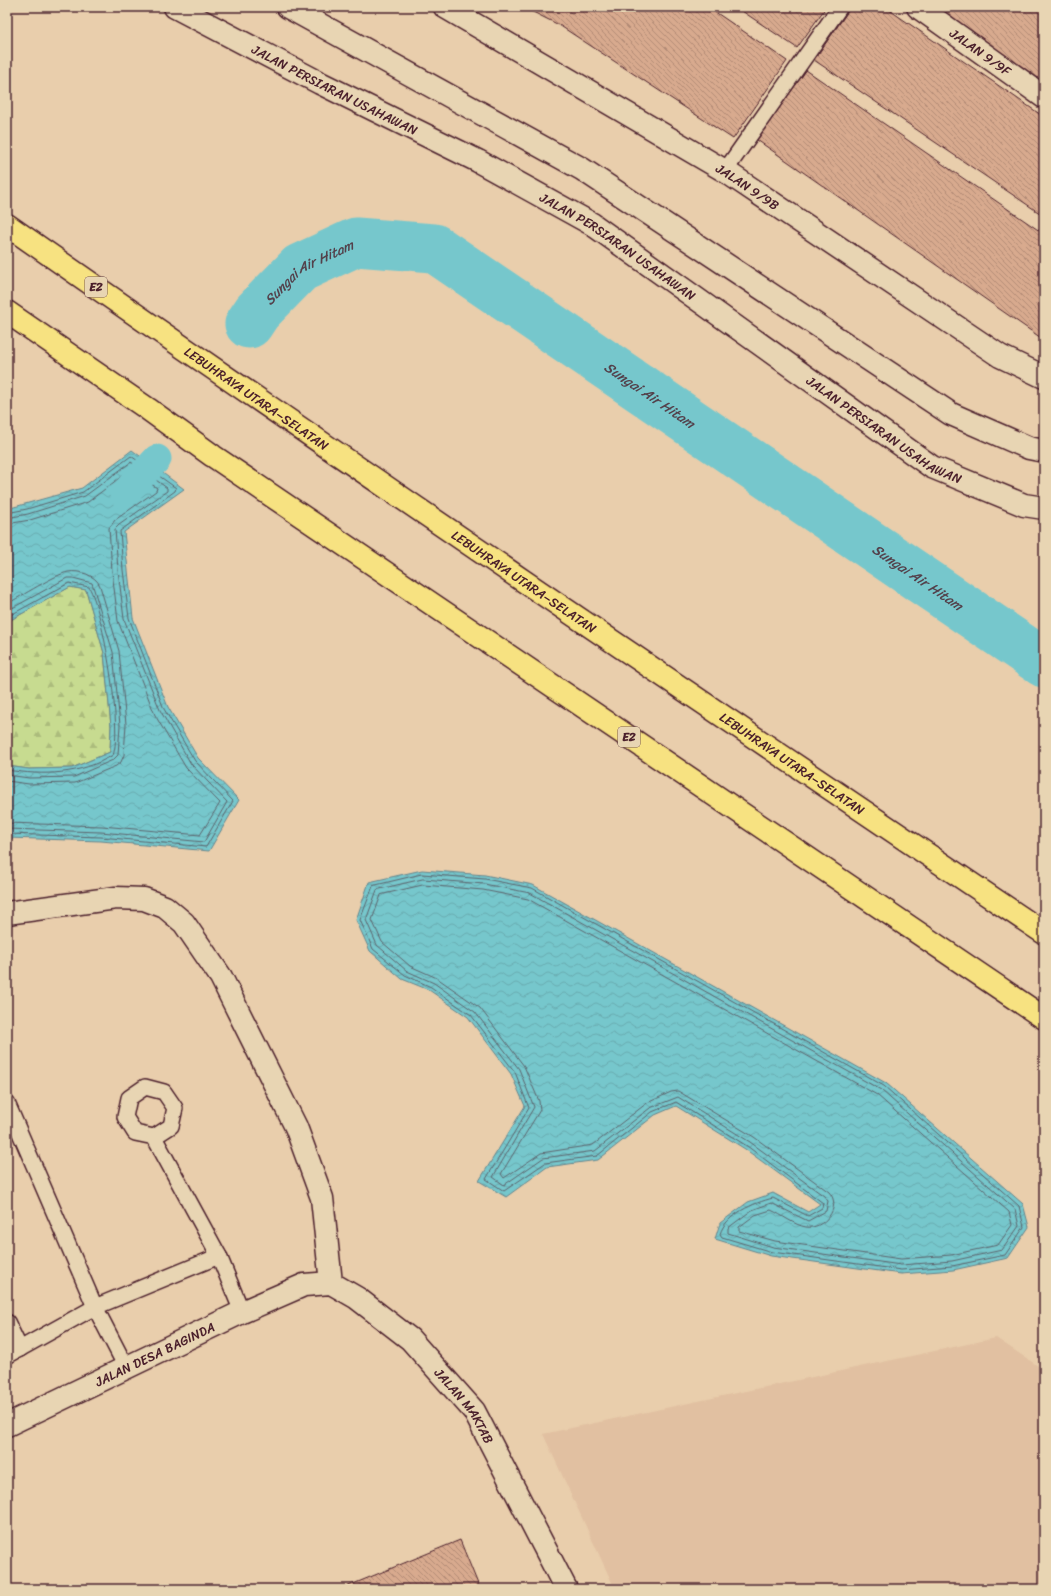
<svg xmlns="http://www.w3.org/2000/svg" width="1051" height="1596" viewBox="0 0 1051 1596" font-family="Sriracha,sans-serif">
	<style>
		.built { fill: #e1c0a1 }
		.forest { fill: url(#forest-firs); stroke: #887d5e }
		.water { fill: url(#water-waves); stroke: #64848c }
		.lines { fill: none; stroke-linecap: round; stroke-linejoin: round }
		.shore { stroke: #5c626b; stroke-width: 1 }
		.canal { stroke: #76c7cc; stroke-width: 29 }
		.river { stroke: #76c7cc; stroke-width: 49 }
		.building { fill: url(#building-back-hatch); stroke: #4a1f2b }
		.service-casing { stroke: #4a1f2b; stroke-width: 18 }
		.minor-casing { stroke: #4a1f2b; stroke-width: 25 }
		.tertiary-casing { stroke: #4a1f2b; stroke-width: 25 }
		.motorway-casing { stroke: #4a1f2b; stroke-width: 25 }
		.service { stroke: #e8d5b3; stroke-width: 15 }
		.minor { stroke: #e8d5b3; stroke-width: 22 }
		.tertiary { stroke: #e8d5b3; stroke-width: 22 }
		.motorway { stroke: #f7e281; stroke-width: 22 }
		.labels { text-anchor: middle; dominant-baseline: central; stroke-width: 3; stroke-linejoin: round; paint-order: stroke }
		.shield { fill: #e8d5b3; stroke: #795654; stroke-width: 1 }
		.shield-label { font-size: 12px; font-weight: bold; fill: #4a1f2b }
		.street-label { font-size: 13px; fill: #4a1f2b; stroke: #e8d5b3 }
		.water-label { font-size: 14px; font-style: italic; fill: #53414b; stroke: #e8d5b3 }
	</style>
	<defs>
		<pattern id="forest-firs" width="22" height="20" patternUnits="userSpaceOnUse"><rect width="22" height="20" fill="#c7db90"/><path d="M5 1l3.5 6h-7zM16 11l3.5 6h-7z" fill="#acbc7c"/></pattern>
		<pattern id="water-waves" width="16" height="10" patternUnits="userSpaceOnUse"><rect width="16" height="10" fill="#76c7cc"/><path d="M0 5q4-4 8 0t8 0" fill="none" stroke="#68aaaf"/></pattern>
		<pattern id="building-back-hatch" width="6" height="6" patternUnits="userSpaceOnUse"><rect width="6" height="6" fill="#d8aa8e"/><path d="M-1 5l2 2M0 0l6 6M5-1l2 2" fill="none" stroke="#b18a74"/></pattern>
	</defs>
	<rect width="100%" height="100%" fill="#e9ceac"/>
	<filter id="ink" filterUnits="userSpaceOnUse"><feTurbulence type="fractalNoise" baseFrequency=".025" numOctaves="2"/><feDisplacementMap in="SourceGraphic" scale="8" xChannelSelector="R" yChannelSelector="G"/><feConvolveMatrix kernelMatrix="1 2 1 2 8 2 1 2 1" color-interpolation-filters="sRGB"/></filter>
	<g filter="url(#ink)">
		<!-- built -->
		<polygon class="built" points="996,1338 1044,1370 1044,1589 615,1589 543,1434"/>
		<!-- forest -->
		<polygon class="forest" points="70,587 86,590 104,653 111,726 110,752 72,768 29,769 7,766 7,622"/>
		<!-- water -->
		<g class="water">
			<polygon points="132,450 184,489 124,532 133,618 168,707 198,758 239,800 209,851 101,841 7,838 7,766 29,769 72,768 110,752 111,726 104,653 86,590 70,587 7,622 7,509 82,488"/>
			<polygon points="422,870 485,875 533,885 886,1083 1023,1204 1029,1227 1008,1258 953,1270 901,1274 771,1256 715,1239 720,1223 748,1202 773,1193 808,1212 820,1204 745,1149 676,1106 655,1115 598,1160 547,1167 506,1197 479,1181 525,1106 511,1074 468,1017 429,990 402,979 370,951 356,920 369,882"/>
		</g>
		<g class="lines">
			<!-- shore -->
			<g class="shore">
				<polyline points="7,513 27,509 83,492 131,456 176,488 175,491 120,531 123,570 129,618 164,709 195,761 233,801 206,847 101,837 7,834"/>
				<polyline points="7,518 28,514 85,496 131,462 167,488 167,491 119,525 115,529 118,570 124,619 160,710 191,764 227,802 204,842 101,832 7,829"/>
				<polyline points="7,524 30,520 88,502 131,469 157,488 156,491 115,520 109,528 112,571 118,621 155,715 186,768 220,803 200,835 102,826 7,823"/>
				<path d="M7,604C20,597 56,574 68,572C79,570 96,575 100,586L119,651L126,724L124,755L121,762L116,766L75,783L29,784L7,781"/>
				<polyline points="7,611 67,578 73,578 92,583 113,652 120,725 118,755 113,760 74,777 29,778 7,775"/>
				<path d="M7,617L69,583L89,587C103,611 123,730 113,755C80,775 44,776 7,770"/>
				<path d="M422,874L485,879L532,888L884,1086L1019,1206L1024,1227L1005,1255L952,1266L901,1270L772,1252L722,1237L720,1234C726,1214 754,1203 773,1198L808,1216L822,1208L823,1203L747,1146L676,1102L652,1112L597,1156L545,1163L504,1191L486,1179L529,1108L515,1072L471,1015L431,987L405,975L373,949L360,920L373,886Z"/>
				<polygon points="423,879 484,884 530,893 881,1090 1015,1209 1019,1226 1002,1250 952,1261 901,1265 773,1247 728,1233 728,1228 752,1210 771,1203 808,1221 826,1211 828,1201 824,1196 750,1142 678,1097 650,1108 595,1151 543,1158 504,1185 493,1177 534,1107 519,1069 475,1012 434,983 407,971 377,945 366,920 377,890"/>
				<path d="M423,885L483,890L528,899L877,1095L1009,1212L1012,1225L998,1245L951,1255L901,1259L775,1241L739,1231V1227L755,1215L771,1210C782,1215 794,1225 806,1227C823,1230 843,1207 829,1192L754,1137L678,1091L671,1092L647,1103L593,1145L541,1153L504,1178L501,1174L540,1110L539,1101L524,1066L480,1008L437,978L410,966L382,942L372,920L381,895Z"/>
			</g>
			<!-- canal -->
			<polyline class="canal" points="124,494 157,459"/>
			<!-- river -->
			<path class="river" id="s1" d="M249,324L257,312L300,268L356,242L434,248L1044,663"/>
		</g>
		<!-- building -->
		<g class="building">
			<polygon points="523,7 708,7 787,61 733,139 559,25"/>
			<polygon points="736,7 826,7 797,48"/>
			<polygon points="851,7 885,7 1044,117 1044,216 814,60"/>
			<polygon points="925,7 1044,7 1044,89"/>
			<polygon points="806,70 1044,234 1044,340 757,140"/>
			<polygon points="1043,546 1044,546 1044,579 1041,579"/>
			<polygon points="460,1540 480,1589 341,1589"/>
		</g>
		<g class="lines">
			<defs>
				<g id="service">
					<polyline points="725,171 840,7"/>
					<polygon points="145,1087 164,1092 175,1108 171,1126 154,1137 135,1133 125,1117 129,1098"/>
					<polyline points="7,1103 95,1307 219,1256"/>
					<polyline points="154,1137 219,1256 242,1312"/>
					<polyline points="7,1322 20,1349"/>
					<polyline points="7,1356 95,1307 127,1369"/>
				</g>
				<g id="minor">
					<path id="s2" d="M445,7L725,171L1000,356L1044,377"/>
					<path id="s3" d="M918,7L1044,97"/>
					<polyline points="7,913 116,898 144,899 165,907 184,923 221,977 296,1127 322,1198 331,1283"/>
				</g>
				<g id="tertiary">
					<path id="s4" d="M175,7L320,83L478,161L592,224L932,467L1024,505L1044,508"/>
					<polyline points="288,7 582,169 951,414 1029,448 1044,451"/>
					<path id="s5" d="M7,1425L242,1312L304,1285L331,1283L357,1298L410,1339L474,1411L566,1589"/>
				</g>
				<g id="motorway">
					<path id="s6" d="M7,225C350,465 697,699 1044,933"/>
					<polyline points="7,312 148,409 213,456 1044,1018"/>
				</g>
			</defs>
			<!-- service casing -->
			<use href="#service" class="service-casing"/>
			<!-- minor casing -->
			<use href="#minor" class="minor-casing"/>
			<!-- tertiary casing -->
			<use href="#tertiary" class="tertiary-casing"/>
			<!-- motorway casing -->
			<use href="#motorway" class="motorway-casing"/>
			<!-- service -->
			<use href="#service" class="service"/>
			<!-- minor -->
			<use href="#minor" class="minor"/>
			<!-- tertiary -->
			<use href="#tertiary" class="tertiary"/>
			<!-- motorway -->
			<use href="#motorway" class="motorway"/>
		</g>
	</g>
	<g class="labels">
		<!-- shield labels -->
		<g class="shield">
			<rect x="85" y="277" width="22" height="20" rx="3"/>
			<rect x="618" y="727" width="22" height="20" rx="3"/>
		</g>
		<g class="shield-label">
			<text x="96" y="287">E2</text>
			<text x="629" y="737">E2</text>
		</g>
		<!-- street labels -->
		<g class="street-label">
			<text stroke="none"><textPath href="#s3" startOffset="77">JALAN 9/9F</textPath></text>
			<text stroke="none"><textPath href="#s4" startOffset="180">JALAN PERSIARAN USAHAWAN</textPath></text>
			<text stroke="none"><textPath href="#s2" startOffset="352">JALAN 9/9B</textPath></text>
			<text stroke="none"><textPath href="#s4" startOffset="504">JALAN PERSIARAN USAHAWAN</textPath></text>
			<text stroke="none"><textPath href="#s6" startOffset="304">LEBUHRAYA UTARA–SELATAN</textPath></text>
			<text stroke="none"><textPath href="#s4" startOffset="828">JALAN PERSIARAN USAHAWAN</textPath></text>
			<text stroke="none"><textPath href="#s6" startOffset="628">LEBUHRAYA UTARA–SELATAN</textPath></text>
			<text stroke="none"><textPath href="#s6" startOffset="952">LEBUHRAYA UTARA–SELATAN</textPath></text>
			<text stroke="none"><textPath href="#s5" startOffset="164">JALAN DESA BAGINDA</textPath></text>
			<text stroke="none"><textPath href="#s5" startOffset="539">JALAN MAKTAB</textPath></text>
		</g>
		<!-- water labels -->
		<g class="water-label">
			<text stroke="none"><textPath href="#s1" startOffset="81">Sungai Air Hitam</textPath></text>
			<text stroke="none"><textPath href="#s1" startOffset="477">Sungai Air Hitam</textPath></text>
			<text stroke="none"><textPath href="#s1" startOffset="801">Sungai Air Hitam</textPath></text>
		</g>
	</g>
	<!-- margin -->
	<rect width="1051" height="1596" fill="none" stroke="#e8d5b3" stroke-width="24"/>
	<rect x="12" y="12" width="1027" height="1572" fill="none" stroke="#4a1f2b" stroke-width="1.5" filter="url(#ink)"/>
</svg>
